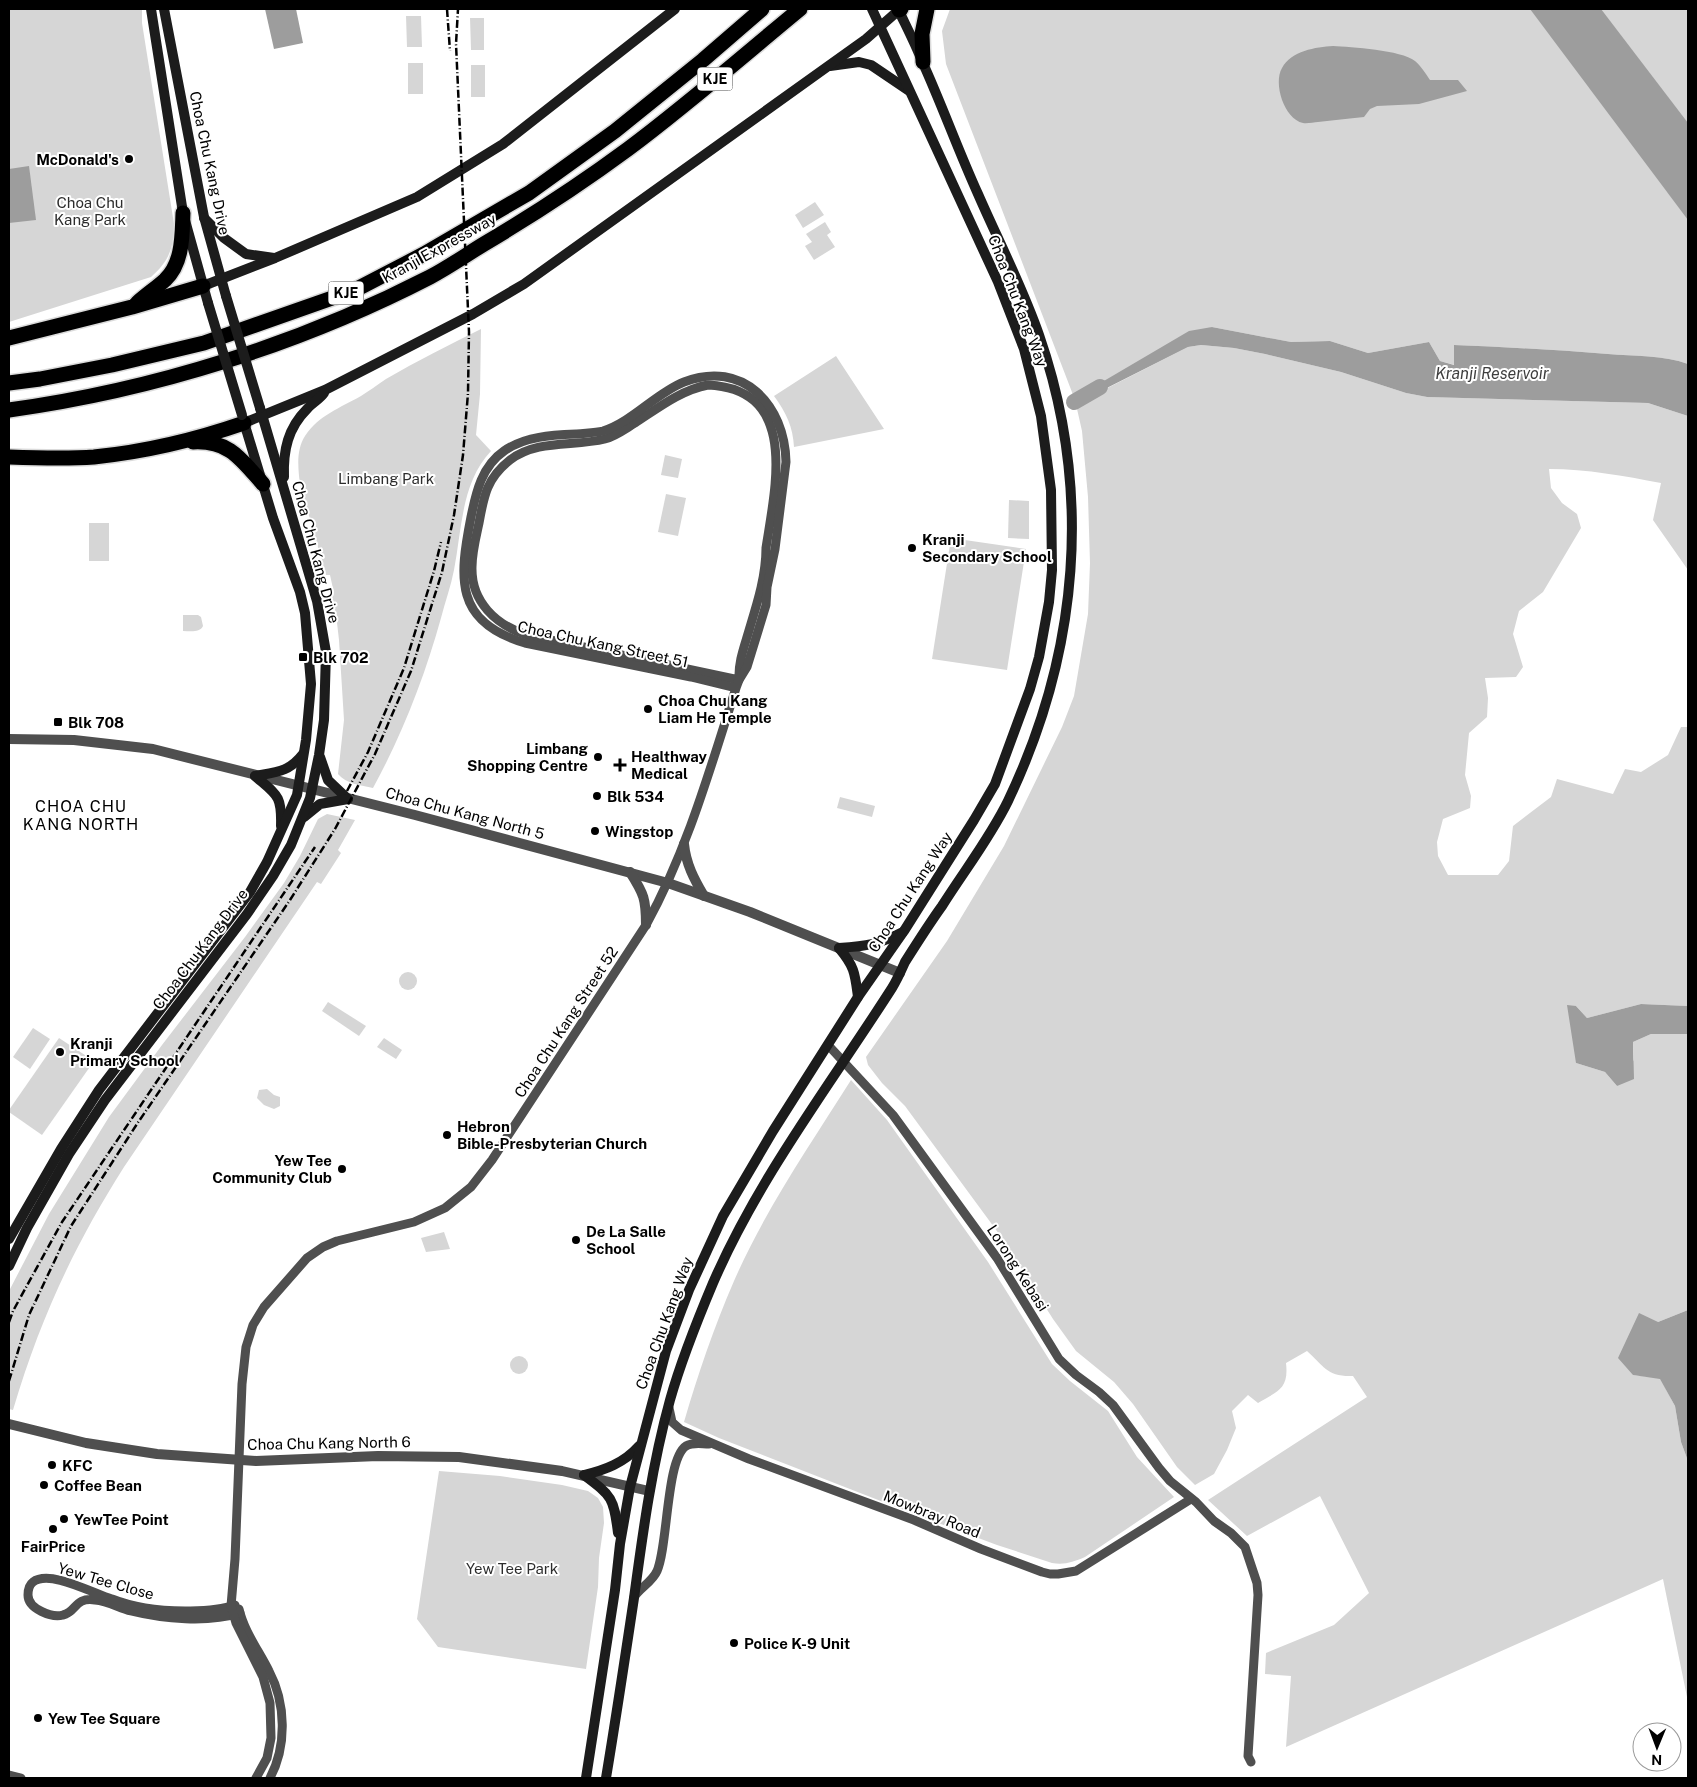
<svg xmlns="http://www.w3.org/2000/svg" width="1697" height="1787" viewBox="0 0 1697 1787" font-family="'Public Sans',sans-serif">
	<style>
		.green { fill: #d6d6d6 }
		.water { fill: #9d9d9d }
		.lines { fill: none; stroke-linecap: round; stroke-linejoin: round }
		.river { stroke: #9d9d9d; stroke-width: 16 }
		.motorway-casing { stroke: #dbdbdb; stroke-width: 18 }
		.minor { stroke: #4f4f4f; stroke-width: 9 }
		.tertiary { stroke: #4f4f4f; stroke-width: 10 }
		.secondary { stroke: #1c1c1c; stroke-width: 10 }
		.motorway { stroke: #000; stroke-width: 15 }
		.rail { stroke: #000; stroke-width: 2.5; stroke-dasharray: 8 2.5 1 2.5; stroke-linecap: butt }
		.secondary-bridge { stroke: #1c1c1c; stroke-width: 10 }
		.poi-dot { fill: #000; stroke: #fff; stroke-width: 2 }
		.labels { text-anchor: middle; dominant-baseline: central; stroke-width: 4; stroke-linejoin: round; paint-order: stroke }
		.shield { fill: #fff; stroke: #4c4c4c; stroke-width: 1 }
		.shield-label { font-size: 14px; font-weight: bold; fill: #000 }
		.poi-label { font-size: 15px; font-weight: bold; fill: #000; stroke: #fff; text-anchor: start }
		.street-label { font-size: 15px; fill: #000; stroke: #fff }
		.park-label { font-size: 15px; fill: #2d2d2d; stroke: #fff }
		.water-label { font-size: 16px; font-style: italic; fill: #3e3e3e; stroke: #fff }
		.neighbourhood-label { font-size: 16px; letter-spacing: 1px; fill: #000; stroke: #fff }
	</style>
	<rect width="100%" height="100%" fill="#fff"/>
	<!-- green -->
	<g class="green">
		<path d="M9,9H142V23L174,224C174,248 169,261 151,277L9,322Z"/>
		<path d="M950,9H1688V364C1664,355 1634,356 1608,354C1557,350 1506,347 1454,345L1455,365L1440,361L1429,342L1368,353L1330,341L1291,342L1212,327L1084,400L1188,347L1201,345L1234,348L1265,354L1341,372L1406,393L1427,397L1648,403L1688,416V570L1653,520L1661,483C1624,476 1587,469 1549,469L1551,488L1562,503L1577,514L1581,528L1543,592L1519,611L1513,634L1523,667L1516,677L1485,678L1488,698L1487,717L1469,733L1465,775L1471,796L1470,808L1443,819L1437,842L1438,856L1448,875H1498L1509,861L1513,826L1551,797L1557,779L1613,794L1625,769L1641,772L1668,755L1681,727H1688V1006L1641,1004L1587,1018L1576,1006V1063L1605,1072L1617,1086L1634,1060L1633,1042L1651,1034H1688V1310L1658,1322L1633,1375L1660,1378L1675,1406L1681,1442L1688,1461V1702L1663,1579L1286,1747L1291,1676L1265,1674L1266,1653L1334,1625L1369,1593L1320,1496L1247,1536L1208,1500L1367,1397L1353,1376C1327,1377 1324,1366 1307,1351L1286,1363C1289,1389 1278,1391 1258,1403L1248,1395L1232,1411L1236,1428L1227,1450L1214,1474L1195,1485L1177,1467L1133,1404L1114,1382L1076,1351L1053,1319L1002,1238L905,1106L882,1083L868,1065L866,1057L947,941L1004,846L1062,727L1074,696L1088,614L1090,563L1088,497L1082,431L1075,400L946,64L942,31Z"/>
		<polygon points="406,16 421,16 422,47 407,47"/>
		<polygon points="470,18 484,18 484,50 471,50"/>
		<rect x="408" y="63" width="15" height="31"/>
		<rect x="471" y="65" width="14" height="32"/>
		<polygon points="815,202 824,215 803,228 795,215"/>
		<polygon points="825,222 831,232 827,235 835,247 814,260 805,246 812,242 806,234"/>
		<path d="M481,329L480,394L476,435L491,451C461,483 462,529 454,570C451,586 445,602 441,618C425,676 402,735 373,788C361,785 346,784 338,774L344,720L339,640L336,614L331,594L334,593L330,575H326L300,484C298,468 296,450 305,436C319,415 340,408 361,396C369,391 377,385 386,379C417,361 449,345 481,329Z"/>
		<path d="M836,356L884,429L794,447C793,427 786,412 774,396Z"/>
		<polygon points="665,455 682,459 678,478 661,475"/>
		<polygon points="666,494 686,498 678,536 658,532"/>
		<polygon points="1009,500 1029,501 1029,539 1008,538"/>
		<rect x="89" y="523" width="20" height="38"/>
		<polygon points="951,538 1026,549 1007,670 932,659"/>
		<path d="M183,615H198L201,617L203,626C200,633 190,631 183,631Z"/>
		<polygon points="840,797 875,806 872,817 837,808"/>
		<path d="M327,814L355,820L338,850L341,853L321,884L317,882L124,1167C74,1246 40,1319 13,1410L9,1409V1291L49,1214L109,1117L162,1045L245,937L284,883L300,856L318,819Z"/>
		<circle cx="408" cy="981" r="9"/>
		<polygon points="328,1002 366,1026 359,1036 322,1011"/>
		<polygon points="33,1028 50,1039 30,1069 13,1057"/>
		<polygon points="59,1038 94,1061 42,1135 9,1112 9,1110"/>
		<polygon points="384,1038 402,1050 396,1059 377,1047"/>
		<path d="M851,1080L887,1120L988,1262L1052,1364L1070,1381L1108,1411L1137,1457L1174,1497L1085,1557C1073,1562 1065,1565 1052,1563L997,1545L909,1512L719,1438L684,1422C698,1374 714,1327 734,1281C765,1210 810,1145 851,1080Z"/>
		<polygon points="267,1089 274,1095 280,1097 280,1106 274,1109 264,1105 257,1098 259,1090"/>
		<polygon points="444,1232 450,1249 426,1252 421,1238"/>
		<circle cx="519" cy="1365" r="9"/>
		<polygon points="439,1471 500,1476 562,1485 588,1491 598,1498 603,1507 604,1523 599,1558 598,1587 586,1669 438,1647 417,1619"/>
	</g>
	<!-- water -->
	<g class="water">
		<polygon points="265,9 296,9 303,43 274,49"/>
		<polygon points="1530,9 1601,9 1688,123 1688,220"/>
		<path d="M1333,46C1351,47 1401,50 1415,61C1421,66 1426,74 1430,80H1458L1467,91L1419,104L1377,106L1370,109L1364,117C1348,119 1333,120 1318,122C1314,122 1307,124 1303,123C1284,119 1273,83 1282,68C1291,51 1316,47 1333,46Z"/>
		<polygon points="29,166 36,220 9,223 9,169"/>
		<path d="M1212,327L1291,342L1330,341L1368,353L1429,342L1440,361L1454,365V345C1506,347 1557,350 1608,354C1634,356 1664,355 1688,364V416L1648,403L1427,397L1406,393L1341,372L1265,354L1234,348L1201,345L1188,347L1083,400L1080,395L1189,331Z"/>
		<polygon points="1641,1004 1688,1006 1688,1034 1651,1034 1633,1042 1634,1079 1617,1086 1605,1072 1576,1063 1567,1005 1576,1006 1587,1018"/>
		<polygon points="1688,1310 1688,1461 1681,1442 1675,1406 1660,1379 1633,1375 1618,1358 1639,1313 1658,1322"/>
	</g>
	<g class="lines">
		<!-- river -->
		<polyline class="river" points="1074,402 1100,387"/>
		<defs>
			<g id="motorway">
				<polyline points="899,10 901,9"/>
				<polyline points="923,62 922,34 927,9"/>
				<path d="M137,303C146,295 156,288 165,280C183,263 182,236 183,213"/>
				<polyline points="9,338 132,307 203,286"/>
				<polyline points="9,383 40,379 112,365 204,343 355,290 424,254 529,193 615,131 703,60 762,9"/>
				<path d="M9,410C154,390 300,344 430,277C449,267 466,255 484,244C533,215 582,183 628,149C687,105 743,56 800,9"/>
				<path d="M193,442C229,440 241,459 263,484"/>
				<path d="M9,457C37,458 66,459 94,457C143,452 198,439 244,423"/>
			</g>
		</defs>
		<!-- motorway casing -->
		<use href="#motorway" class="motorway-casing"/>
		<!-- minor -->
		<g class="minor">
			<path d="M708,385C800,389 775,488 766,548C766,575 758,601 750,627C745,645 738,661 739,680L527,635C496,625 471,602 472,567C472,552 476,537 479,523C484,495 487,478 510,460C538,439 573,447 605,439C616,436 625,429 635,423C658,408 681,390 708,385Z"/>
			<polyline points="828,1045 893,1115 997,1258 1059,1359 1076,1375 1099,1392 1113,1405 1159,1468 1170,1481 1196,1502 1214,1521 1231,1533 1245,1547 1257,1583 1258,1595 1248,1756 1251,1762"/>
			<polyline points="669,1408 672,1422 681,1430 749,1459 914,1520 981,1549 1042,1572 1050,1574 1058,1574 1076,1571 1191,1499"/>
			<path d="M634,1597C640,1588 653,1581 657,1571C668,1547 666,1459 686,1446C693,1442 701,1444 709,1444"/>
			<path d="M235,1605C213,1613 168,1612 145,1608C134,1606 122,1603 112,1599C94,1594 50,1569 33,1582C29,1585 28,1590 28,1595C28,1609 52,1618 63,1615C77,1612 74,1597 95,1600C108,1601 119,1608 131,1611C163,1619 208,1623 240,1613"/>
			<path d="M239,1609C244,1631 259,1651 269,1671C286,1703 287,1746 270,1778"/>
			<polyline points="9,1775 21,1778"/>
			<path d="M256,1778L267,1758L271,1738L270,1703L263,1677L236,1623L231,1606L235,1559L242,1384L246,1347L253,1325L264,1307L307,1258L323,1247L337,1241L414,1222L445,1208L471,1187L492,1160L646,925C687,851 710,769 736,688L739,680L747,667L766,605L767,587L775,549L786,462C785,405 743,359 684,382C656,393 632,422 603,431C595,433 585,433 577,434C553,435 525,436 504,451C482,466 476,492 471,517C459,578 454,622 525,643L691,677L736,688"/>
		</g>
		<!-- tertiary -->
		<g class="tertiary">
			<polyline points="9,739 74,740 153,749 415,815 668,883 750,912 900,973"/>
			<path d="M684,844C686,864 694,879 704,896"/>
			<path d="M630,872C644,894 646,899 646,925"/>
			<polyline points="9,1424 86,1443 157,1454 256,1461 378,1456 459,1457 562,1471 649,1491"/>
		</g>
		<!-- secondary -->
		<g class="secondary">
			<polyline points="151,9 183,213 208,303"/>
			<polyline points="164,9 204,217 226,296"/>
			<polyline points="830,66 859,62 871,65 908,90"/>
			<polyline points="204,218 224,238 246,254 274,258"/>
			<polyline points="203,286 275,258 417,197 503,144 675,9"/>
			<polyline points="244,423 325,390 473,314 524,284 866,39 899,10"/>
			<path d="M284,477C283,450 288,428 307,409C312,403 320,399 324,393"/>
			<polyline points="320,757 328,780 348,799"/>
			<path d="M255,776C277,795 282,795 281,826"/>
			<path d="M255,776C277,772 289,772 303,754"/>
			<polyline points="304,817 320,804 348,799"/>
			<path d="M839,948C867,946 877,945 903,932"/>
			<path d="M839,948C855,967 855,974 858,997"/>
			<polyline points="9,1239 61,1149 99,1090 250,892 267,862 297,795 306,740 311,684 305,613 300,592 273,518 243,419"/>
			<polyline points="9,1266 27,1228 69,1154 105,1100 247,914 273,876 291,845 310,798 319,755 324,720 326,652 317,601 260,408"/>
			<path d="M584,1475C612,1496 614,1498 618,1533"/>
			<path d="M584,1475C605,1470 624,1463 639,1446"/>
			<polyline points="586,1778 615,1590 620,1544 630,1487 666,1351 689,1290 723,1216 773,1131 858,997 904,931 974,820 995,784 1030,689 1039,657 1049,602 1052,570 1051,490 1041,416 1024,349 998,282 872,9"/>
			<path d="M606,1778C616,1718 625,1658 634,1598C643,1531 652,1465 670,1400C681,1361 697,1321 713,1283C759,1177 830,1085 892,988C897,980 901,971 905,962C917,943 929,924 942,906C964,871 990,838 1008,801C1079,652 1093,491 1039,335C1022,286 998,240 978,194C958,150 942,105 922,61C915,43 906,26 898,9"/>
		</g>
		<!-- motorway -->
		<use href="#motorway" class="motorway"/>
		<!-- rail -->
		<g class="rail">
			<polyline points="447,9 450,51"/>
			<polyline points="347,791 368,752 404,668 434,571 441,542"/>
			<polyline points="9,1322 13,1311 62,1222 315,847"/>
			<polyline points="9,1381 29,1315 71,1226 137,1124 290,900 335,829 375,754 411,671 442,572 454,515 463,455 468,393 469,332 456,44 458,9"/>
		</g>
		<!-- secondary-bridge -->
		<g class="secondary-bridge">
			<polyline points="226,296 260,408"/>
			<polyline points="208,303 242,415"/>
		</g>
	</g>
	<!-- markers -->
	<g class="poi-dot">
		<circle cx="129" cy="159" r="5"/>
		<circle cx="912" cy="548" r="5"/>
		<rect x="298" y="652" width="10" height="10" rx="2.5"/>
		<circle cx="648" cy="709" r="5"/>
		<rect x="53" y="717" width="10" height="10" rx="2.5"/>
		<circle cx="598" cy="757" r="5"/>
		<path d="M617.5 757.5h5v5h5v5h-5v5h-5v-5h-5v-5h5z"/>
		<circle cx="597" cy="796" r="5"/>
		<circle cx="595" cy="831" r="5"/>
		<circle cx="60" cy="1052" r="5"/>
		<circle cx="447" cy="1135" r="5"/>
		<circle cx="342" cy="1169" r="5"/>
		<circle cx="576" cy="1240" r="5"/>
		<circle cx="52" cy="1465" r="5"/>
		<circle cx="44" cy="1485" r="5"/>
		<circle cx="64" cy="1519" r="5"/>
		<circle cx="53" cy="1529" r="5"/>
		<circle cx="734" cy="1643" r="5"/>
		<circle cx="38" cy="1718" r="5"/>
	</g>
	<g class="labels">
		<!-- shield labels -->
		<g class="shield">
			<rect x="697.5" y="67.5" width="35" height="23" rx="4"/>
			<rect x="328.5" y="281.5" width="35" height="23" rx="4"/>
		</g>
		<g class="shield-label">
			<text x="715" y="79">KJE</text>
			<text x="346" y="293">KJE</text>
		</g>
		<!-- poi labels -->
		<g class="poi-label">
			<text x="119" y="159" text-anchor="end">McDonald's</text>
			<text x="922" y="539">Kranji<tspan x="922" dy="17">Secondary School</tspan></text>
			<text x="313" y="657">Blk 702</text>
			<text x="658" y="700">Choa Chu Kang<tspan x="658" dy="17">Liam He Temple</tspan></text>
			<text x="68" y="722">Blk 708</text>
			<text x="588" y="748" text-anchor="end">Limbang<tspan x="588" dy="17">Shopping Centre</tspan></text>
			<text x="631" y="756">Healthway<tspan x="631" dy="17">Medical</tspan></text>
			<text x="607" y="796">Blk 534</text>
			<text x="605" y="831">Wingstop</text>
			<text x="70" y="1043">Kranji<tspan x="70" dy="17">Primary School</tspan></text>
			<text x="457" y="1126">Hebron<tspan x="457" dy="17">Bible-Presbyterian Church</tspan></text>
			<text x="332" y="1160" text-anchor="end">Yew Tee<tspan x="332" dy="17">Community Club</tspan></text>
			<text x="586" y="1231">De La Salle<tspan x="586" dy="17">School</tspan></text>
			<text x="62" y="1465">KFC</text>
			<text x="54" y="1485">Coffee Bean</text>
			<text x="74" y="1519">YewTee Point</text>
			<text x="53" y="1546" text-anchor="middle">FairPrice</text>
			<text x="744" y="1643">Police K-9 Unit</text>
			<text x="48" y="1718">Yew Tee Square</text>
		</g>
		<!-- street labels -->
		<g class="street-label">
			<text transform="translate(210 163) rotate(78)">Choa Chu Kang Drive</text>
			<text transform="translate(439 248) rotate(-29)">Kranji Expressway</text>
			<text transform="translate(1018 301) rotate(69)">Choa Chu Kang Way</text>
			<text transform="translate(316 552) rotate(75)">Choa Chu Kang Drive</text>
			<text transform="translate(603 644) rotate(12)">Choa Chu Kang Street 51</text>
			<text transform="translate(465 813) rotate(15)">Choa Chu Kang North 5</text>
			<text transform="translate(910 892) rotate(-57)">Choa Chu Kang Way</text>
			<text transform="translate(200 949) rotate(-53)">Choa Chu Kang Drive</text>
			<text transform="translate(566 1022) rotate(-57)">Choa Chu Kang Street 52</text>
			<text transform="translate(1018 1268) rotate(57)">Lorong Kebasi</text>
			<text transform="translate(664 1323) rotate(-70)">Choa Chu Kang Way</text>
			<text transform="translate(329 1443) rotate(-1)">Choa Chu Kang North 6</text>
			<text transform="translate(932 1514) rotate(22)">Mowbray Road</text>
			<text transform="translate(106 1581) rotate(16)">Yew Tee Close</text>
		</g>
		<!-- park labels -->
		<g class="park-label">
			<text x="90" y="202">Choa Chu<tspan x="90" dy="17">Kang Park</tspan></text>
			<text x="386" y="478">Limbang Park</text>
			<text x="512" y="1568">Yew Tee Park</text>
		</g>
		<!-- water labels -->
		<g class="water-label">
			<text x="1492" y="373">Kranji Reservoir</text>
		</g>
		<!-- neighbourhood labels -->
		<g class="neighbourhood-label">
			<text x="81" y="806">CHOA CHU<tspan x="81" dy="18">KANG NORTH</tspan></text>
		</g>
	</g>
	<!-- border -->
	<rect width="1697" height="1787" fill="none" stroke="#000000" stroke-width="20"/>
	<!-- north arrow -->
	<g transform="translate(1657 1747) rotate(181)"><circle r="24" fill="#ffffff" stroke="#999999"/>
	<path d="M0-4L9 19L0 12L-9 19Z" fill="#000000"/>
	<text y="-8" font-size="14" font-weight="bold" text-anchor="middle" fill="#000000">N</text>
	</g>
</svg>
